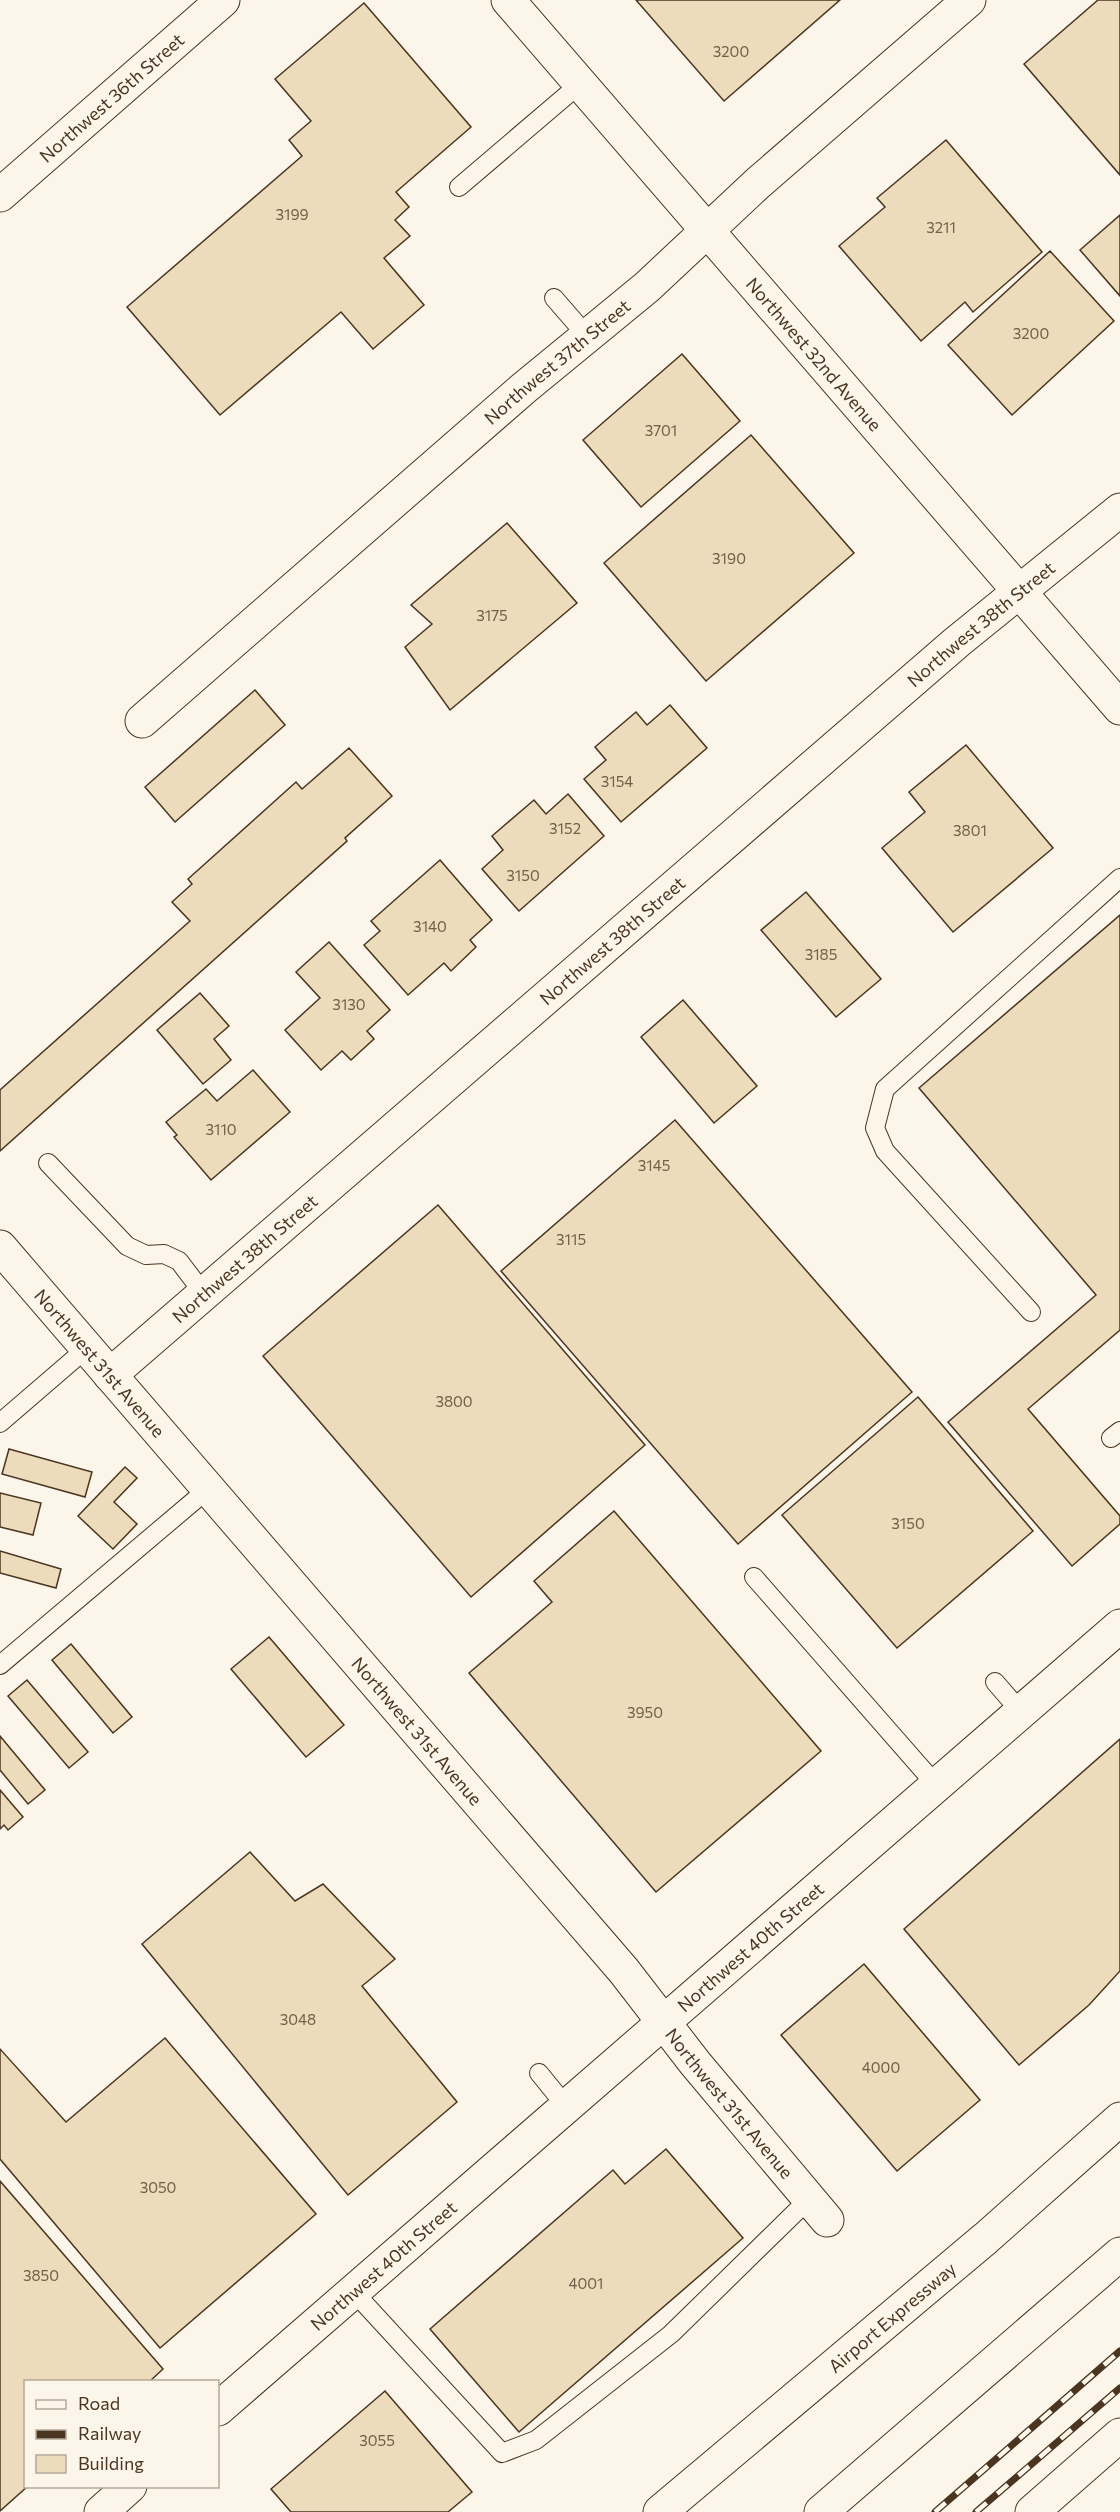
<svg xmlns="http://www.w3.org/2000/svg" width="1120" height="2512" viewBox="0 0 1120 2512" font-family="Commissioner,sans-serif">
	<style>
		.building { fill: #ecdcbc; stroke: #4a3520; stroke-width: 1.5 }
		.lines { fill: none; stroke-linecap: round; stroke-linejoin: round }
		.lane-casing { stroke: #4a3520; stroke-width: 20 }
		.street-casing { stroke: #4a3520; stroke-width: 35 }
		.secondary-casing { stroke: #4a3520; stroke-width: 35 }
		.highway-casing { stroke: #4a3520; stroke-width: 35 }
		.lane { stroke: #fbf6e9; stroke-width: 18 }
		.street { stroke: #fbf6e9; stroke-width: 33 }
		.secondary { stroke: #fbf6e9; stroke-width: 33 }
		.highway { stroke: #fbf6e9; stroke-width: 33 }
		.rail-casing { stroke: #4a3520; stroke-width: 7 }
		.rail { stroke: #fbf6e9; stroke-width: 4.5; stroke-dasharray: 14; stroke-linecap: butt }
		.labels { text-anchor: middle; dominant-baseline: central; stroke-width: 4.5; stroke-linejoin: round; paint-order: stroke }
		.number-label { font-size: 15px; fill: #725f47 }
		.street-label { font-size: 18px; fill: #4a3520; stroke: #fbf6e9 }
	</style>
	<rect width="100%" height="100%" fill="#fbf6e9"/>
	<!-- building -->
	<g class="building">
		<polygon points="636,0 840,0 724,101"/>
		<polygon points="1098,0 1120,0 1120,175 1024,64"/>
		<polygon points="364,3 471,127 396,192 409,207 395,220 410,236 384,258 424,305 373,349 341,312 220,415 127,307 302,156 289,140 311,121 275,79"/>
		<polygon points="946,140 1042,252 973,312 965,302 921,341 839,246 885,207 877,198"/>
		<polygon points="1120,215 1120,296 1080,250"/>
		<polygon points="1050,251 1114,321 1012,415 948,345"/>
		<polygon points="682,354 740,421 641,507 583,440"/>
		<polygon points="751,435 854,553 706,681 604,563"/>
		<polygon points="507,523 577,603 450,710 405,647 432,624 411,605"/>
		<polygon points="255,690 285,725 175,822 145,787"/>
		<polygon points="670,705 707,748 621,822 584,779 606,760 595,747 636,712 647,725"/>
		<polygon points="966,745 1053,848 953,932 882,848 925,812 909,792"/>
		<polygon points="349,748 392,796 345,838 347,841 0,1151 0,1090 190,921 172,902 192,884 188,879 296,782 302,789"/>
		<polygon points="568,794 604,836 519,911 482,869 503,850 492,836 534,800 546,814"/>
		<polygon points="440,860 492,920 470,940 476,947 451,971 444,963 408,995 364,945 380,931 371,921"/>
		<polygon points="806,892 881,979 836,1017 761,930"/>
		<polygon points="1120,915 1120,1330 1028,1409 1120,1516 1120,1524 1072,1566 948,1422 1096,1295 919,1088"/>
		<polygon points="329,942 390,1010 367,1031 374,1039 351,1060 342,1051 321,1070 285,1030 320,998 296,972"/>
		<polygon points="200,993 229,1026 214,1039 231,1060 203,1084 157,1030"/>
		<polygon points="683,1000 757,1086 714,1123 641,1037"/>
		<polygon points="253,1070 290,1112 211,1180 174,1137 177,1135 166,1122 206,1089 217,1101"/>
		<polygon points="675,1120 912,1392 738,1544 501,1271"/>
		<polygon points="438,1205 645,1445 471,1597 263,1356"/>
		<polygon points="918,1397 1033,1531 897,1648 782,1515"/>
		<polygon points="9,1449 92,1472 85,1497 2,1474"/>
		<polygon points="125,1467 137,1478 114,1502 137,1524 113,1549 78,1516"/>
		<polygon points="0,1493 41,1503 33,1535 0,1527"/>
		<polygon points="614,1511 821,1751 656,1892 469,1673 552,1602 534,1581"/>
		<polygon points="0,1551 61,1569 56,1588 0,1573"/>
		<polygon points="269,1637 344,1725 306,1757 231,1669"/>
		<polygon points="71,1644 132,1717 113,1733 52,1660"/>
		<polygon points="27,1680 88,1752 69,1768 8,1696"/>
		<polygon points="0,1736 45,1790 28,1804 0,1770"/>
		<polygon points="1120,1739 1120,1971 1089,2005 1019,2065 904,1929"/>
		<polygon points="0,1790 23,1817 8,1830 4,1825 0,1829"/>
		<polygon points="250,1852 295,1901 323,1884 395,1959 362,1986 457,2102 348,2195 142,1944"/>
		<polygon points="864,1964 980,2100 897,2171 781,2035"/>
		<polygon points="165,2038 316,2214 160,2348 0,2159 0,2049 66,2122"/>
		<polygon points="666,2149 743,2238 519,2432 430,2329 613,2170 625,2184"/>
		<polygon points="0,2181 163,2369 149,2382 26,2382 26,2486 28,2486 0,2511"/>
		<polygon points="385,2391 472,2492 448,2512 291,2512 271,2489"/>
	</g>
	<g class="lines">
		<defs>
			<g id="lane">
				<polyline points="459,187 581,83"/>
				<polyline points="554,298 587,336"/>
				<polyline points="48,1163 127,1246 146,1255 164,1254 179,1261 204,1294"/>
				<polyline points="1031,1312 885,1151 875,1128 885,1089 1120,878"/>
				<polyline points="0,1423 87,1348"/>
				<polyline points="1111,1438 1120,1431"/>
				<polyline points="754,1577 937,1786"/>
				<polyline points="0,1665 208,1489"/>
				<polyline points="995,1682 1021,1712"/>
				<polyline points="539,2073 565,2105"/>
				<polyline points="352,2290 502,2453 536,2440 671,2334 809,2199"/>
			</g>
			<g id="street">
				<path id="s1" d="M142,721L524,388L647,287L758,183L969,0"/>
				<path id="s2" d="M0,1247L624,1971L695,2063L827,2220"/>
				<path id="s3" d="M110,1375L957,642L1120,510"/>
				<path id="s4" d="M218,2409L1120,1626"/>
				<polyline points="101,2512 130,2486"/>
				<polyline points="1032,2512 1120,2435"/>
			</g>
			<g id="secondary">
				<path id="s5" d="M508,0L1120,708"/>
			</g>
			<g id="highway">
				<path id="s6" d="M0,195L223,0"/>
				<path id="s7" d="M660,2512L986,2238L1120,2119"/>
				<polyline points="821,2512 1120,2254"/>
			</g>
		</defs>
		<!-- lane casing -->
		<use href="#lane" class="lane-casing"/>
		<!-- street casing -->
		<use href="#street" class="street-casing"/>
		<!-- secondary casing -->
		<use href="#secondary" class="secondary-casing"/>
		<!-- highway casing -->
		<use href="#highway" class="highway-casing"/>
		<!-- lane -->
		<use href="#lane" class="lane"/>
		<!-- street -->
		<use href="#street" class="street"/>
		<!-- secondary -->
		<use href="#secondary" class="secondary"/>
		<!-- highway -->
		<use href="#highway" class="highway"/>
		<defs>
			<g id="rail">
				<polyline points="935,2512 1120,2351"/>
				<polyline points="976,2512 1120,2388"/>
			</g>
		</defs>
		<!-- rail casing -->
		<use href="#rail" class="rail-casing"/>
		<!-- rail -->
		<use href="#rail" class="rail"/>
	</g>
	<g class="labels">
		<!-- number labels -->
		<g class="number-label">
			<text x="731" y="51">3200</text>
			<text x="292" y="214">3199</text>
			<text x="941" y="227">3211</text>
			<text x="1031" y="333">3200</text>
			<text x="661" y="430">3701</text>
			<text x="729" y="558">3190</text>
			<text x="492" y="615">3175</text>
			<text x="617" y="781">3154</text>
			<text x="565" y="828">3152</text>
			<text x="970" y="830">3801</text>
			<text x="523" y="875">3150</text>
			<text x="430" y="926">3140</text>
			<text x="821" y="954">3185</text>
			<text x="349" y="1004">3130</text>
			<text x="221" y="1129">3110</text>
			<text x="654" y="1165">3145</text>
			<text x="571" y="1239">3115</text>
			<text x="454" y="1401">3800</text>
			<text x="908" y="1523">3150</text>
			<text x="645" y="1712">3950</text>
			<text x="298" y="2019">3048</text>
			<text x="881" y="2067">4000</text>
			<text x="158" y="2187">3050</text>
			<text x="41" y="2275">3850</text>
			<text x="586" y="2283">4001</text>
			<text x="377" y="2440">3055</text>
		</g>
		<!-- street labels -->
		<g class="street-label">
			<text stroke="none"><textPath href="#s6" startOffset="148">Northwest 36th Street</textPath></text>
			<text stroke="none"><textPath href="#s5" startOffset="468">Northwest 32nd Avenue</textPath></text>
			<text stroke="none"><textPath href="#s1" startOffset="549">Northwest 37th Street</textPath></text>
			<text stroke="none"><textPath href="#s3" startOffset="1150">Northwest 38th Street</textPath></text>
			<text stroke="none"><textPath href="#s3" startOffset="664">Northwest 38th Street</textPath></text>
			<text stroke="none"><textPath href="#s3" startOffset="178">Northwest 38th Street</textPath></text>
			<text stroke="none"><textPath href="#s2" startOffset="153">Northwest 31st Avenue</textPath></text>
			<text stroke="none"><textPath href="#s2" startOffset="639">Northwest 31st Avenue</textPath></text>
			<text stroke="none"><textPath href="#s4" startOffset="705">Northwest 40th Street</textPath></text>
			<text stroke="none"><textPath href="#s2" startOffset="1125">Northwest 31st Avenue</textPath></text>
			<text stroke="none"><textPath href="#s4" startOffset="219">Northwest 40th Street</textPath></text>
			<text stroke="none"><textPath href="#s7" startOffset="303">Airport Expressway</textPath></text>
		</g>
	</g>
	<!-- legend -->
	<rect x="24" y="2380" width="195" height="108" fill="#fbf6e9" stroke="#b4a999" stroke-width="1.5"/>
	<rect x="36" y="2400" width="30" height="9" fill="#fbf6e9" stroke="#b4a999" stroke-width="1.5"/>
	<text x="78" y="2410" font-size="18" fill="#4a3520">Road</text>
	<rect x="36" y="2430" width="30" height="9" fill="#4a3520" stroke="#b4a999" stroke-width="1.5"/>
	<text x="78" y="2440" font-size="18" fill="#4a3520">Railway</text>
	<rect x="36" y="2455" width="30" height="18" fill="#ecdcbc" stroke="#b4a999" stroke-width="1.5"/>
	<text x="78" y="2470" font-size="18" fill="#4a3520">Building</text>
</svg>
